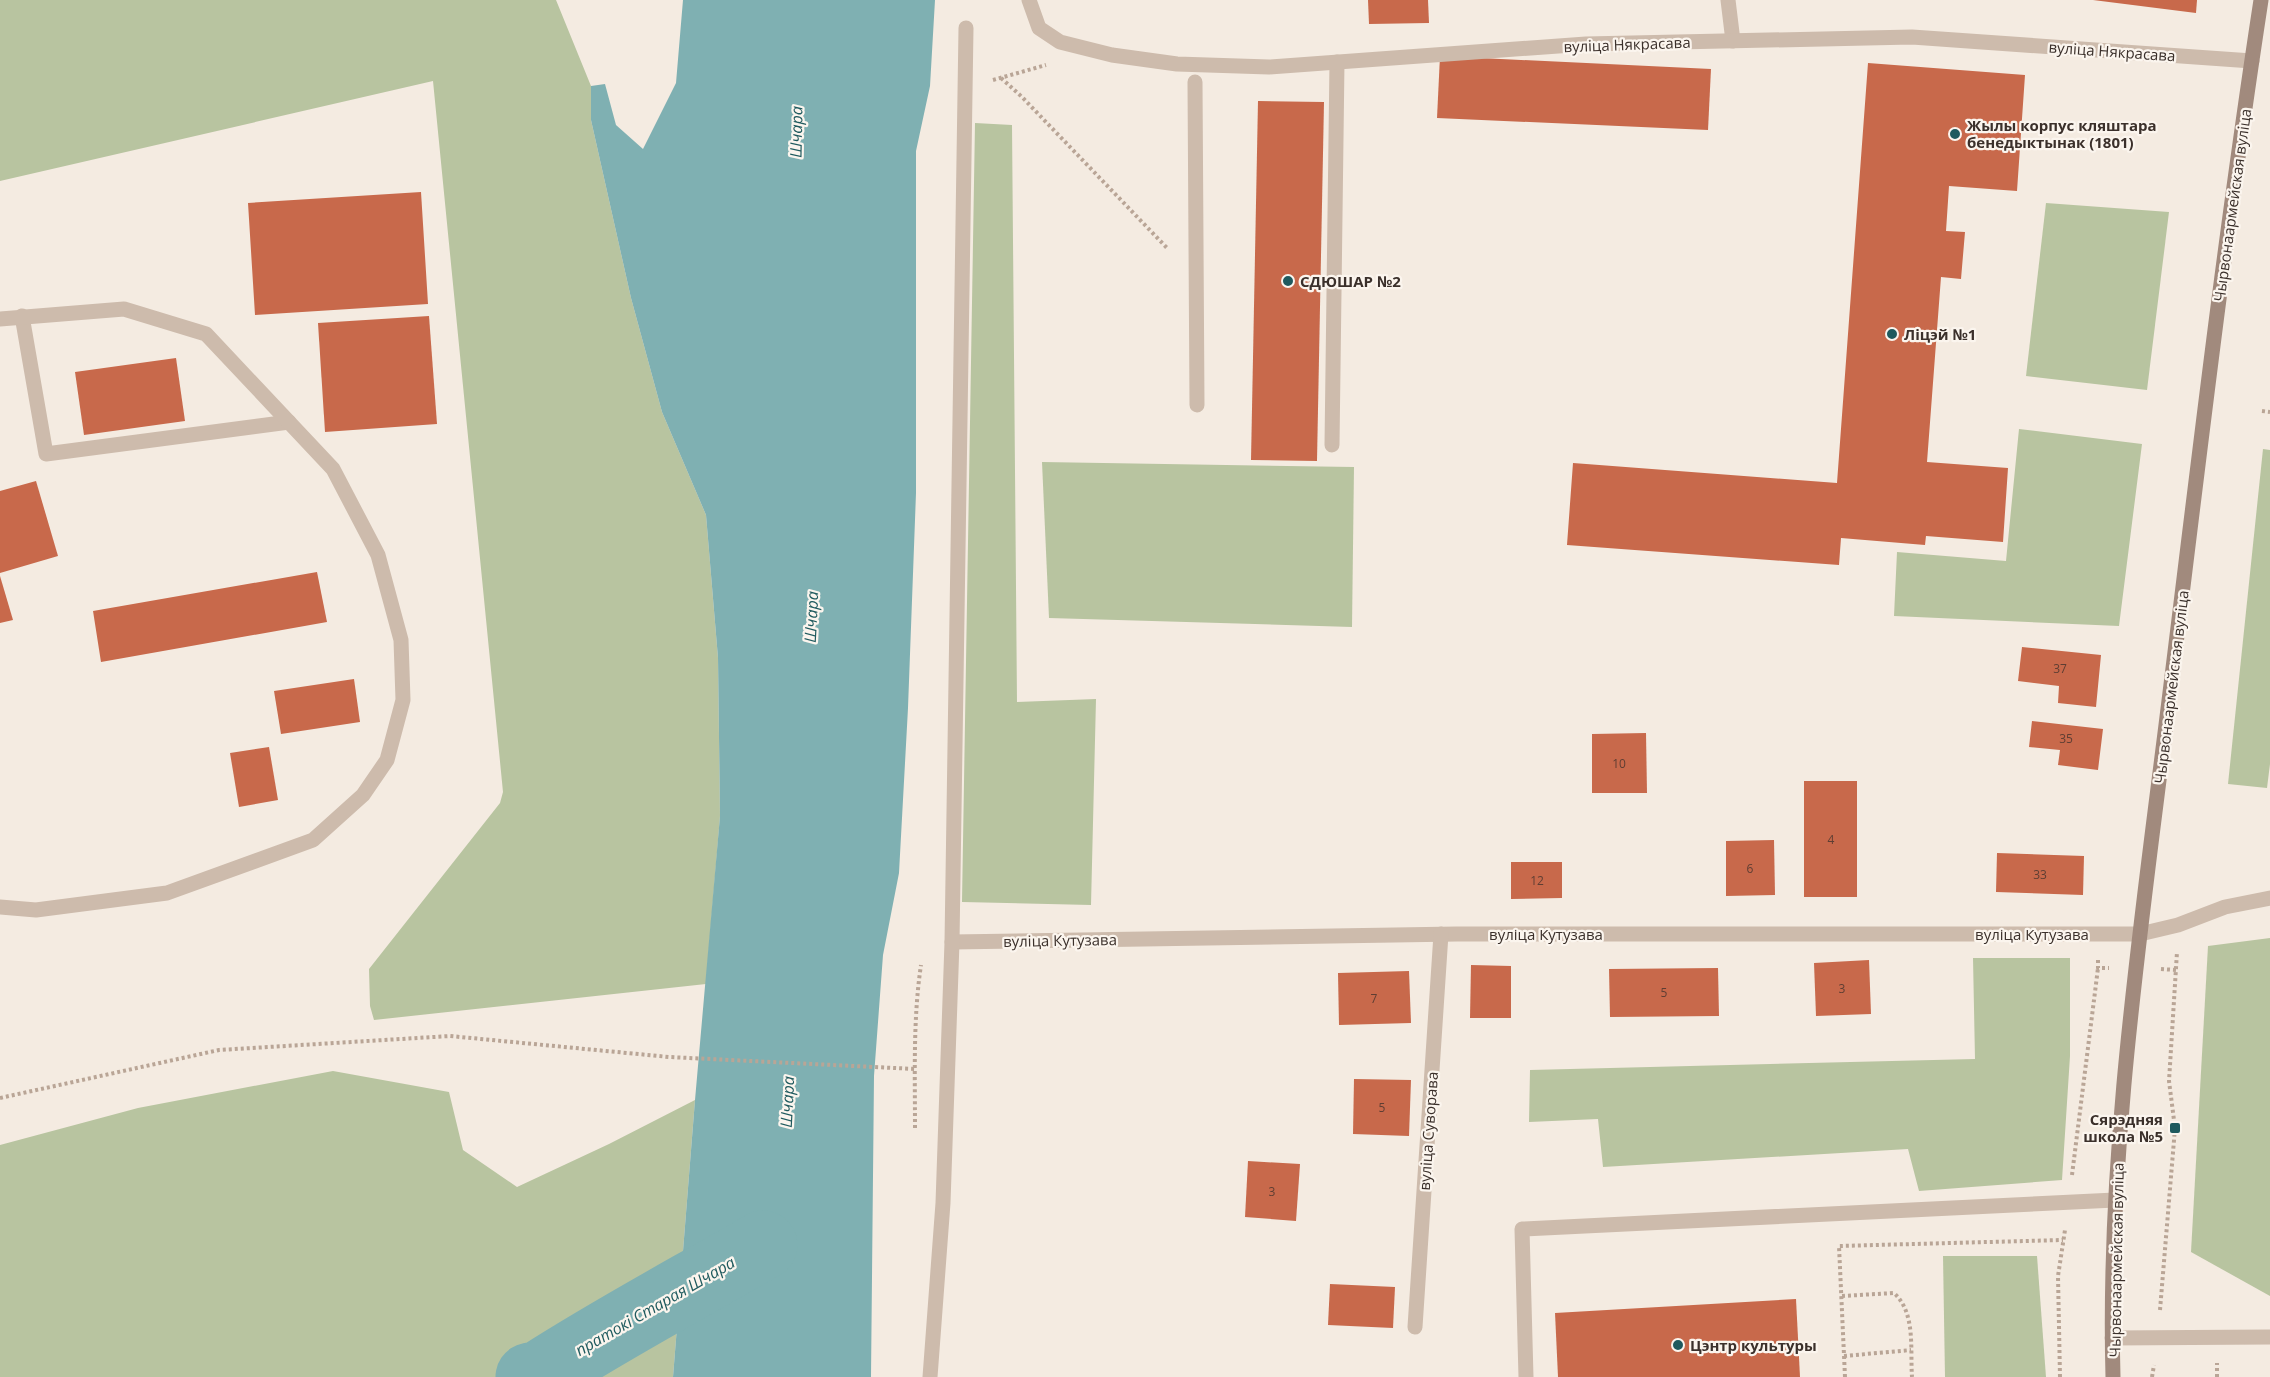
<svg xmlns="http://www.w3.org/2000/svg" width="2270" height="1377" viewBox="0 0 2270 1377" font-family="'Open Sans',sans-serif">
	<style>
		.green { fill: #b8c4a0 }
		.water { fill: #7fb0b2 }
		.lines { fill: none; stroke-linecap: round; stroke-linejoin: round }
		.river { stroke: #7fb0b2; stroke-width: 69 }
		.building { fill: #c8694b }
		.path { stroke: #b9a596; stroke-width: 4; stroke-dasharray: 3 3; stroke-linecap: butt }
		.lane { stroke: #cdbbac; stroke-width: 15 }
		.street { stroke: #cdbbac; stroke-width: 15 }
		.secondary { stroke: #a18a7d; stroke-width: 15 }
		.poi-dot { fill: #1f5a5e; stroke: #fbf5ee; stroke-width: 2 }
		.labels { text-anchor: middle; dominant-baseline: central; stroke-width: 4.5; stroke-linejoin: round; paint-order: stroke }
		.number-label { font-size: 12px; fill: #5e3e33 }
		.street-label { font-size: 15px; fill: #3b302b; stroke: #fbf5ee }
		.poi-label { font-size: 15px; font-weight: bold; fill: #3b302b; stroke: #fbf5ee; text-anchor: start }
		.water-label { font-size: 16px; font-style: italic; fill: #1f5a5e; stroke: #fbf5ee }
	</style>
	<rect width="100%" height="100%" fill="#f4ebe1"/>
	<!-- green -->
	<g class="green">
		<polygon points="0,0 556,0 591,86 591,120 631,298 662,412 706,515 718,658 720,816 706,984 374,1020 370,1006 369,969 500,803 503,792 433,81 0,181"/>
		<polygon points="975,123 1012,125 1017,702 1096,699 1091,905 962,902"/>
		<polygon points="2046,203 2169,212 2147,390 2026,376"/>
		<polygon points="2019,429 2142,444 2119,626 1894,616 1897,552 2006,561"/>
		<polygon points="2263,449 2270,450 2270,764 2267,788 2228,784"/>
		<polygon points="1042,462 1354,467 1352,627 1049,618"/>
		<polygon points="2270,938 2270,1296 2191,1252 2208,946"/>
		<polygon points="1973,958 2070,958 2070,1056 2062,1180 1919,1191 1908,1149 1603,1167 1598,1119 1529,1122 1530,1070 1975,1059"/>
		<polygon points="333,1071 449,1092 463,1150 517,1187 609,1144 695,1100 673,1377 0,1377 0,1145 138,1108"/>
		<polygon points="1943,1256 2037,1256 2046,1377 1945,1377"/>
	</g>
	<!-- water -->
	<polygon class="water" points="683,0 935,0 930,86 916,151 916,493 908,708 899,873 883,955 874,1076 871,1377 673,1377 695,1100 720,816 718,658 706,515 662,412 631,298 591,120 591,86 605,84 616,125 643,149 676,83"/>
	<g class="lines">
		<!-- river -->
		<path class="river" d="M530,1377L540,1375C613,1328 689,1288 763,1245"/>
	</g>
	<!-- building -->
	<g class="building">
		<polygon points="1368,0 1428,0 1429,23 1369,24"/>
		<polygon points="2093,0 2197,0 2196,13"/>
		<polygon points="1440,56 1711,69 1708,130 1437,118"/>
		<polygon points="1868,63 2025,75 2017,191 1949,186 1946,231 1965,232 1961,279 1941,277 1927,462 2008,468 2003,542 1926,536 1925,545 1841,538 1839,565 1567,545 1573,463 1837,483"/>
		<polygon points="1258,101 1324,102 1317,461 1251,460"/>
		<polygon points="421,192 428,304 255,315 248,203"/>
		<polygon points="429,316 437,424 325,432 318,323"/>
		<polygon points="176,358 185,421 84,435 75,372"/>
		<polygon points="36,481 58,556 0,573 0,491"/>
		<polygon points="317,572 327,622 101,662 93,611"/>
		<polygon points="0,576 13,620 0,623"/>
		<polygon points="2022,647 2101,655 2096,707 2058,703 2059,686 2018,681"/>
		<polygon points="354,679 360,722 281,734 274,691"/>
		<polygon points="2032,721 2103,729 2098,770 2058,765 2060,750 2029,747"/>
		<polygon points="1646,733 1647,793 1592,793 1592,734"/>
		<polygon points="269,747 278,800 239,807 230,753"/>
		<rect x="1804" y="781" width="53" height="116"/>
		<polygon points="1774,840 1775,895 1726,896 1726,841"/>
		<polygon points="1997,853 2084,856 2083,895 1996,892"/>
		<polygon points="1511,862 1562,862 1562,898 1511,899"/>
		<polygon points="1869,960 1871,1014 1816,1016 1814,963"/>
		<polygon points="1471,965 1511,966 1511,1018 1470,1018"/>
		<polygon points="1718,968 1719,1016 1610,1017 1609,969"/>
		<polygon points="1409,971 1411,1023 1339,1025 1338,973"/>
		<polygon points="1354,1079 1411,1080 1409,1136 1353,1134"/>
		<polygon points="1248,1161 1300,1164 1296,1221 1245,1217"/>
		<polygon points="1330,1284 1395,1287 1393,1328 1328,1325"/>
		<polygon points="1796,1299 1800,1377 1558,1377 1555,1313"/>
	</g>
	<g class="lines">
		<!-- path -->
		<g class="path">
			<polyline points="1001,78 1022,97 1168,249"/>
			<polyline points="993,80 1046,65"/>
			<polyline points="2262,411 2270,412"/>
			<polyline points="2098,960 2098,968 2109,968"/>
			<polyline points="2161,969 2176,970"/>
			<polyline points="0,1098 219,1050 450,1036 669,1057 915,1069"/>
			<path d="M915,1128C915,1074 913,1018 921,965"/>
			<polyline points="2072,1175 2098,968"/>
			<path d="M1842,1296L1894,1293C1916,1313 1910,1349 1912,1377"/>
			<polyline points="2160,1310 2175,1128 2169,1081 2177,952"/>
			<polyline points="1844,1356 1911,1350"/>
			<polyline points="1845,1377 1839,1246 2063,1240"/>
			<polyline points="2060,1377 2058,1276 2065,1230"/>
			<polyline points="2152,1377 2154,1365"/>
			<polyline points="2217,1377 2217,1363"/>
		</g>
		<!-- lane -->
		<g class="lane">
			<polyline points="1728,0 1733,41"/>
			<polyline points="1195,82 1197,405"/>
			<polyline points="22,316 46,454 289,422"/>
			<polyline points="0,319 124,309 206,334 333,469 378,555 401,640 403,700 387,760 363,795 313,840 167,893 36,910 0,907"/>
			<polyline points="1332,445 1337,62"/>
			<polyline points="2140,934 2178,925 2225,907 2270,898"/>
			<polyline points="2112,1338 2270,1337"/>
			<polyline points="1526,1377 1522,1229 2115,1200"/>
		</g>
		<!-- street -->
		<g class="street">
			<polyline points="1029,0 1039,28 1060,42 1112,55 1177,64 1269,67 1586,44 1912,37 2252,61"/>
			<polyline points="952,942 1457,934 2140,934"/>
			<polyline points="1415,1327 1441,934"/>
			<polyline points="930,1377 943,1203 952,942 966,28"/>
		</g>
		<!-- secondary -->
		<path class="secondary" d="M2113,1377C2107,1159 2139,941 2166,725C2196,483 2224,241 2261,0"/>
	</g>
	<!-- markers -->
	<g class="poi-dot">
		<circle cx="1955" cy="134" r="6"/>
		<circle cx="1288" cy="281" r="6"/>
		<circle cx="1892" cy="334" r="6"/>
		<rect x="2169" y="1122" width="12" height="12" rx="3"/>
		<circle cx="1678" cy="1345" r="6"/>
	</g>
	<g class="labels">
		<!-- number labels -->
		<g class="number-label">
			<text x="2060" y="668">37</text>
			<text x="2066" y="738">35</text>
			<text x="1619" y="763">10</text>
			<text x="1831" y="839">4</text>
			<text x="1750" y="868">6</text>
			<text x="2040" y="874">33</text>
			<text x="1537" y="880">12</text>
			<text x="1842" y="988">3</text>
			<text x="1664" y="992">5</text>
			<text x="1374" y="998">7</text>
			<text x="1382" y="1107">5</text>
			<text x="1272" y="1191">3</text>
		</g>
		<!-- street labels -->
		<g class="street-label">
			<text transform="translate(1627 44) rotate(-2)">вуліца Някрасава</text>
			<text transform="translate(2112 51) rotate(4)">вуліца Някрасава</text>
			<text transform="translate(2232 205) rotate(-82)">Чырвонаармейская вуліца</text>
			<text transform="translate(2171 687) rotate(-83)">Чырвонаармейская вуліца</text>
			<text x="1546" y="934">вуліца Кутузава</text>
			<text x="2032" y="934">вуліца Кутузава</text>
			<text transform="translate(1060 940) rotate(-1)">вуліца Кутузава</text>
			<text transform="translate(1428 1131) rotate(-86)">вуліца Суворава</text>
			<text transform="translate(2116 1260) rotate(-89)">Чырвонаармейская вуліца</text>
		</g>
		<!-- poi labels -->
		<g class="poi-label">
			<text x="1967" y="125">Жылы корпус кляштара<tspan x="1967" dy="17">бенедыктынак (1801)</tspan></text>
			<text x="1300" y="281">СДЮШАР №2</text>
			<text x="1904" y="334">Ліцэй №1</text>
			<text x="2163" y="1119" text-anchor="end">Сярэдняя<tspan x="2163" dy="17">школа №5</tspan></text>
			<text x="1690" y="1345">Цэнтр культуры</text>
		</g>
		<!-- water labels -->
		<g class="water-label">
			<text transform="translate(796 132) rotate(-89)">Шчара</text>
			<text transform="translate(811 617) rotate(-87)">Шчара</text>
			<text transform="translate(787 1102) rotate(-87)">Шчара</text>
			<text transform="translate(655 1306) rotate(-30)">пратокі Старая Шчара</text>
		</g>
	</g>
</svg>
